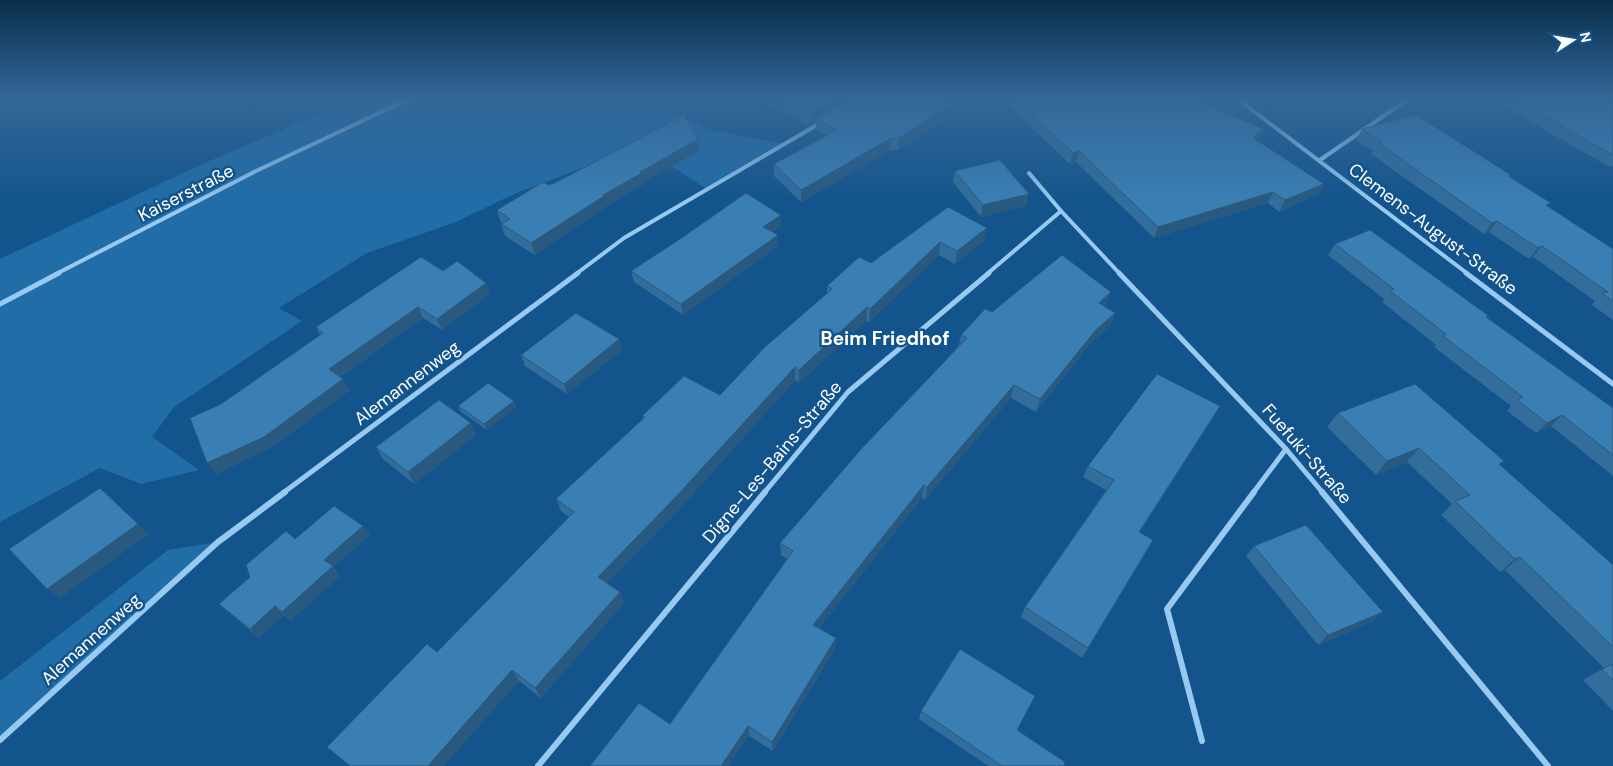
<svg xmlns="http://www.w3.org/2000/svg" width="1613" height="766" viewBox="0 0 1613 766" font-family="'DM Sans',sans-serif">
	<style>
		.green { fill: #206da8 }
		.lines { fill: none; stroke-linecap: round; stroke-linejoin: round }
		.street-far2 { stroke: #98caf1; stroke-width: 4 }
		.street-far1 { stroke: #98caf1; stroke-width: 5 }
		.street { stroke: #98caf1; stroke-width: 6 }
		.wall { fill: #326d9b }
		.shaded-wall { fill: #29597e }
		.building { fill: #3a7fb4; stroke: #29597e }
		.labels { text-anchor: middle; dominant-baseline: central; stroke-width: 5; stroke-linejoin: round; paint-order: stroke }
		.street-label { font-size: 18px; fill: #fff; stroke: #12548b }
		.neighbourhood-label { font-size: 19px; font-weight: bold; fill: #fff; stroke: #12548b }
	</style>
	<rect width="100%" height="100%" fill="#12548b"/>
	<!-- green -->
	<g class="green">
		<polygon points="360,97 691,97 666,109 711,130 783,144 707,189 648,151 595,163 514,194 456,222 367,253 279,308 302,321 174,407 152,437 199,470 141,484 100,468 0,522 0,259 200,165"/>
		<polygon points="218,542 0,740 0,681 168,550"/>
	</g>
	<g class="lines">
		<!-- street-far2 -->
		<g class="street-far2">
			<polyline points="1235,97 1468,274"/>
			<polyline points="1320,160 1411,97"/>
			<polyline points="1029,173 1061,211 1120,274"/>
			<polyline points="56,274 256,171 413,97"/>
			<polyline points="576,274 624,238 822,122"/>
			<polyline points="987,274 1061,211"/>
		</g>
		<!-- street-far1 -->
		<g class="street-far1">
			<polyline points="1119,273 1286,449 1323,493"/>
			<polyline points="1466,273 1613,384"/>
			<polyline points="0,304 59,273"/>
			<polyline points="283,493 578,273"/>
			<polyline points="764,493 848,392 989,273"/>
			<polyline points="1253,493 1286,449"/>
		</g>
		<!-- street -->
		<g class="street">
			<polyline points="1322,492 1548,766"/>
			<polyline points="0,740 218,542 285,492"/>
			<polyline points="1202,741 1167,609 1254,492"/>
			<polyline points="538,766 765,492"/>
		</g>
	</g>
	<!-- wall -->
	<g class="wall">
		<polygon points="755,97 886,97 895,101 950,116 898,150 890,150 801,202 774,176 774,164 827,135 816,130 816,121 809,126"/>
		<polygon points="1000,97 1190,97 1263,129 1258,141 1324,184 1317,195 1279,212 1268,203 1154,238 1076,162 1070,164"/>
		<polygon points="1507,97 1613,97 1613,166 1610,167 1501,105"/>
		<polygon points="1362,129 1510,177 1548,207 1613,249 1613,320 1592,305 1595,301 1533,257 1529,259 1489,232 1484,234 1371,154 1373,151 1356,140"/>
		<polygon points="699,151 644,182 644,184 606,206 606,207 535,255 505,236 501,224 503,223 500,221 497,210 548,185"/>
		<polygon points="955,171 1026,206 981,217 953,182"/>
		<polygon points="948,207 984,241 955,264 939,255 869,322 866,321 799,383 795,380 675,514 607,583 620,592 624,603 541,698 519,681 437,652 569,517 561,511 556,499 643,419 642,416 720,395 827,294 827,286 871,263"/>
		<polygon points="781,225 772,232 778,246 683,315 634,282 631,271"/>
		<polygon points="1335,244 1487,318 1613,408 1613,476 1551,426 1536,433 1507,411 1511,406 1434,347 1436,345 1382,302 1384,299 1328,255"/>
		<polygon points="443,271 486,283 490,294 442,330 423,318 340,377 350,390 272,447 216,474 221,404 320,335 316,327"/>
		<polygon points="1106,306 1105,307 1115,313 1110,326 1090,344 1036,412 1011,398 925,500 922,498 819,628 835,649 773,751 749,736 670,724 787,559 781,555 780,543 959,345 961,335 992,312"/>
		<polygon points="619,339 622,350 567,394 525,366 521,355"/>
		<polygon points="514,401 516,407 487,430 461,412 458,406"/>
		<polygon points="1220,406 1213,418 1140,532 1147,551 1082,658 1021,617 1025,607 1106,490 1083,477 1088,466"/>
		<polygon points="1338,413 1500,465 1613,565 1613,711 1583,680 1604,668 1505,570 1500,572 1441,515 1452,504 1407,462 1376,475 1327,427"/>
		<polygon points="476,435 414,484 383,459 376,447"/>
		<polygon points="363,526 370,535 333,567 340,576 291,620 284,615 259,638 219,604"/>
		<polygon points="1254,546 1383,612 1372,622 1318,645 1246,556"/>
		<polygon points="921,711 1017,730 1064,766 988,766 919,719"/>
	</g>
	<!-- shaded-wall -->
	<g class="shaded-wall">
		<polygon points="840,97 858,97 816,119 816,121 809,126 809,115"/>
		<polygon points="951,104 950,116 898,150 899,138"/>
		<polygon points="1263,129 1258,140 1248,150 1253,138"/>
		<polygon points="891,138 890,150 801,202 801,190"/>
		<polygon points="698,139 699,151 644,182 644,184 606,206 606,207 535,255 531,243 603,195 640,172"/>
		<polygon points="1079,151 1076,162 1070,164 1073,153"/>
		<polygon points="1324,184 1317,195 1279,212 1285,200"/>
		<polygon points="1273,192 1268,203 1154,238 1158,227"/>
		<polygon points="1029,194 1026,206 981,217 983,205"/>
		<polygon points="781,215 781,225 763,238 763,227"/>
		<polygon points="1497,221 1489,232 1484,234 1492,223"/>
		<polygon points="987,228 984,241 955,264 957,251"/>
		<polygon points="778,235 778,246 683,315 681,304"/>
		<polygon points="940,242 939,255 869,322 870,309"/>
		<polygon points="1542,246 1533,257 1529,259 1538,248"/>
		<polygon points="486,283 490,294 442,330 437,319"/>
		<polygon points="1111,292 1106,306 1094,316 1099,303"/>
		<polygon points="418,307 423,318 335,380 329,369"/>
		<polygon points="867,307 866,321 799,383 799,370"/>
		<polygon points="1115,313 1110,326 1090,344 1036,412 1040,399 1095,331"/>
		<polygon points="619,339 622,350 567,394 564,384"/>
		<polygon points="795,367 795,380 675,514 602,589 598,577"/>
		<polygon points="343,379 350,390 272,447 216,474 207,463"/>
		<polygon points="1014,385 1011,398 925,500 927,487"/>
		<polygon points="514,401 516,407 487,430 484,424"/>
		<polygon points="1220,406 1213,418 1133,542 1139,532"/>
		<polygon points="1562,415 1551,426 1536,433 1547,423"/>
		<polygon points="471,423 476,435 414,484 408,472"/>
		<polygon points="1419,448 1407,462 1376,475 1387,461"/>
		<polygon points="924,485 922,498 813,636 813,625"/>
		<polygon points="138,524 149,534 60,598 47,589"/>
		<polygon points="363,526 370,535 333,567 340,576 291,620 282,612 324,560"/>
		<polygon points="1520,557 1505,570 1500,572 1515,559"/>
		<polygon points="620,592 624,603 541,698 535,688"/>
		<polygon points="275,606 284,615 259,638 250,629"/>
		<polygon points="1383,612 1372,622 1318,645 1328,635"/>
		<polygon points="836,638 835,649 773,751 772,742"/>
		<polygon points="512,670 519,681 444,766 428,766"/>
		<polygon points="748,726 749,736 729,766 721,766"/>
	</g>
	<!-- building -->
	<g class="building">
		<polygon points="775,97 840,97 809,115"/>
		<polygon points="854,97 886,97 895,101 902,97 944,97 951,104 899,138 891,138 801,190 774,164 837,130 816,119"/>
		<polygon points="1013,97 1190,97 1263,129 1253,138 1324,184 1285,200 1273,192 1158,227 1079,151 1073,153"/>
		<polygon points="1511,97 1598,97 1613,104 1613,155"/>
		<polygon points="684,115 698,139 640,172 642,173 603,195 604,196 531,243 501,224 510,219 497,210 543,182 548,185 555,183"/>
		<polygon points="1416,115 1511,175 1508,176 1551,203 1546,205 1613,249 1613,301 1602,293 1608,292 1542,246 1538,248 1497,221 1492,223 1378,143 1382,142 1362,129"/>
		<polygon points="1000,160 1029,194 983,205 955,171"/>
		<polygon points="746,193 781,215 763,227 778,235 681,304 631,271 680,239"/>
		<polygon points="948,207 987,228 957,251 940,242 870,309 867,307 799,370 795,367 672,501 598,577 620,592 535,688 512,670 428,766 350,766 327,747 427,644 437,652 574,512 556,499 645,417 642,416 684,376 720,395 765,347 832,289 827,286 859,257 871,263"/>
		<polygon points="1370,230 1489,316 1486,317 1613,408 1613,455 1562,415 1547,423 1517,400 1523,397 1443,336 1446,334 1390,291 1394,289 1335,244"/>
		<polygon points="1062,255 1111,292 1099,303 1115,313 1095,331 1040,399 1014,385 927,487 924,485 813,625 836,638 772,742 748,726 721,766 590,766 639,703 670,724 793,551 780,543 863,447 967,338 961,335 985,309 992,312"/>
		<polygon points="421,257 443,271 457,261 486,283 437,319 418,307 329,369 343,379 264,437 207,463 190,418 221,404 323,333 316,327"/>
		<polygon points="576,313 619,339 564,384 521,355"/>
		<polygon points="1157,374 1220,406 1139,532 1153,540 1088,648 1025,607 1114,480 1088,466"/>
		<polygon points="488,383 514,401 484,424 458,406"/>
		<polygon points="1415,384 1504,461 1499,464 1613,565 1613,647 1520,557 1515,559 1455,501 1470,495 1419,448 1387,461 1338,413"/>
		<polygon points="439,400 471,423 408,472 376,447"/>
		<polygon points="100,488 138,524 47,589 9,549"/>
		<polygon points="334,506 363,526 324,560 333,566 282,612 275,606 250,629 219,604 250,577 246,565 286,531 295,539"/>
		<polygon points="1306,525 1383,612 1328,635 1254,546"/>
		<polygon points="960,649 1035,696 1017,730 1065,762 1064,766 1002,766 921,711"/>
		<polygon points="1613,664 1613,680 1602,669"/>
	</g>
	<!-- sky -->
	<linearGradient id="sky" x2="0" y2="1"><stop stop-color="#0a2e4c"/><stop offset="0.48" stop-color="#336798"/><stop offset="1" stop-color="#336798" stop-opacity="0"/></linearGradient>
	<rect width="1613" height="204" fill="url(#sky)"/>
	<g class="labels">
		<!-- street labels -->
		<g class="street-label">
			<text transform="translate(186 193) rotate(-27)">Kaiserstraße</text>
			<text transform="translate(1433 229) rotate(37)">Clemens-August-Straße</text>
			<text transform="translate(407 383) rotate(-37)">Alemannenweg</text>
			<text transform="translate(1307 454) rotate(49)">Fuefuki-Straße</text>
			<text transform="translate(772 462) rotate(-50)">Digne-Les-Bains-Straße</text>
			<text transform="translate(91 639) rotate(-42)">Alemannenweg</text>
		</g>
		<!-- neighbourhood labels -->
		<g class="neighbourhood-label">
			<text x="885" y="338">Beim Friedhof</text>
		</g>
	</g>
	<!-- north arrow -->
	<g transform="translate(1573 40) rotate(78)" stroke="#12548b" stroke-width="4" paint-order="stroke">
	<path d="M0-4L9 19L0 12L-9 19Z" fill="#ffffff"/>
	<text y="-8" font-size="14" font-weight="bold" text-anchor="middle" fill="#ffffff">N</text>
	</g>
</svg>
